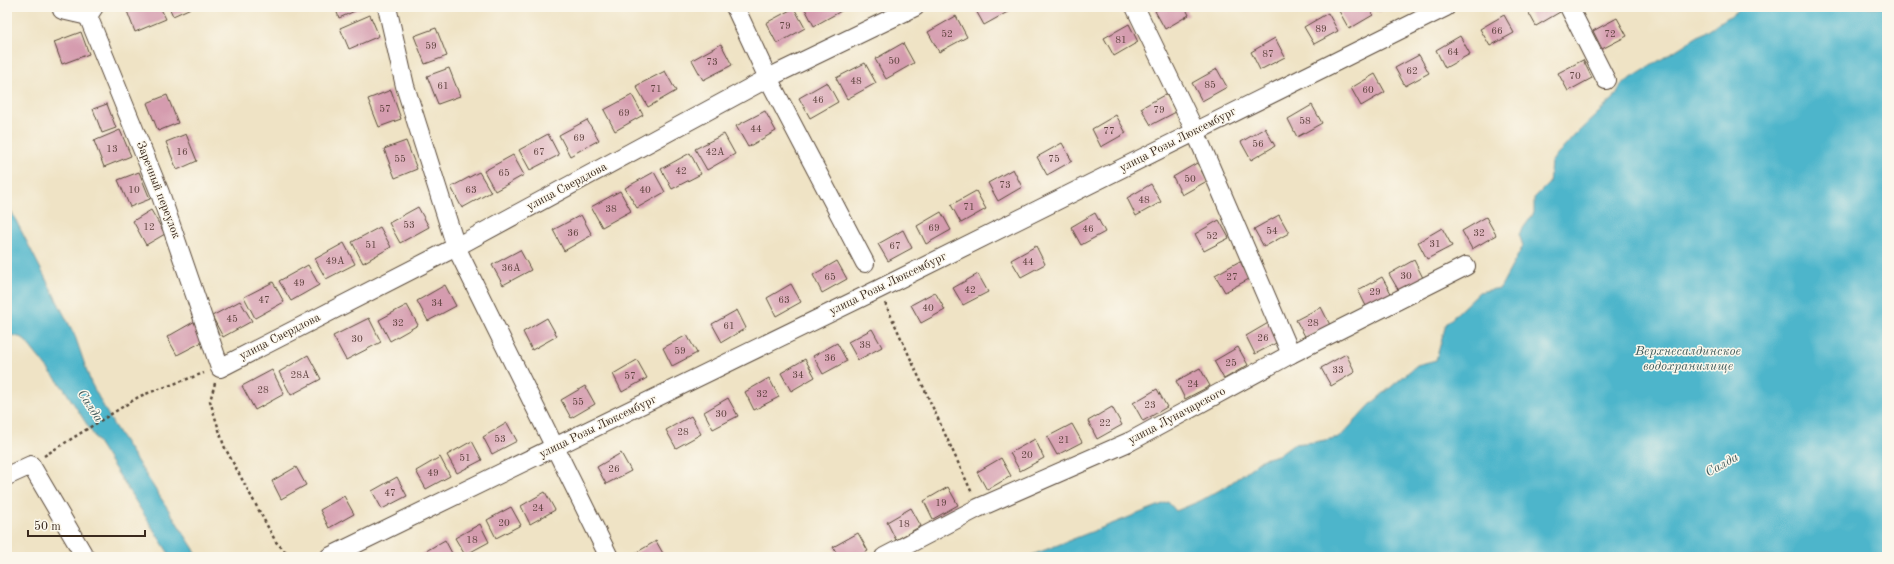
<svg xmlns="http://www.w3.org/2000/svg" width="1894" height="564" viewBox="0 0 1894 564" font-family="'Old Standard TT',serif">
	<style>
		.water { fill: #4db5cb; stroke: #447074 }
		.building { fill: #d59caf }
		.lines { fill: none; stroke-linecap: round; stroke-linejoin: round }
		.minor-casing { stroke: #564637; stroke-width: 20 }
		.path { stroke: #564637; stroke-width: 2.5; stroke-dasharray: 3 3; stroke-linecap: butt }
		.minor { stroke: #fff; stroke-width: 18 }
		.labels { text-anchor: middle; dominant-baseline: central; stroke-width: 3; stroke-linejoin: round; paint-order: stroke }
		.number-label { font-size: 10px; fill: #624642 }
		.street-label { font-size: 12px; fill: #3b2a1e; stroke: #fbf7ec }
		.water-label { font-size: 13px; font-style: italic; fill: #415b5b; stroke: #fbf7ec }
	</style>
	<rect width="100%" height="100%" fill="#fbf7ec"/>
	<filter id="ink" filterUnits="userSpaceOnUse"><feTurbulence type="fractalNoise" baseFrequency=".025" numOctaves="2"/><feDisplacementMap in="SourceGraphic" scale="8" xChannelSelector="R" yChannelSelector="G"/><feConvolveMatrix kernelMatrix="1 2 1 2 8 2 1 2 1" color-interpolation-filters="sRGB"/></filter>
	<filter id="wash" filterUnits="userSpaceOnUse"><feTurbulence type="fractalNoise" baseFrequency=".012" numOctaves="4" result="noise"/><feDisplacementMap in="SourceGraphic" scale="16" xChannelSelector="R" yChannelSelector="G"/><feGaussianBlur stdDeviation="0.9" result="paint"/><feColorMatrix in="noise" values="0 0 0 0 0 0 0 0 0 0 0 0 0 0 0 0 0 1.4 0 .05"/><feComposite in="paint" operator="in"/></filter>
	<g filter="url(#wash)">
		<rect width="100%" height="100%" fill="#efe3c5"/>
		<!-- water -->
		<g class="water">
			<polygon points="1748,7 1887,7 1887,557 1027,557 1168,502 1176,511 1200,501 1227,486 1263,459 1278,455 1293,444 1315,442 1340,437 1371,404 1417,365 1436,360 1446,324 1479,292 1500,288 1523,246 1519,234 1534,213 1534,198 1549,183 1551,162 1575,135 1614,98 1622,84 1741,9"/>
			<polygon points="7,203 75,336 91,383 113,424 199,557 171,557 65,390 23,338 7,334"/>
		</g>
		<g id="blocks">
			<!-- building -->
			<g class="building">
				<polygon points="136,7 160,7 166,19 135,32 127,11"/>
				<polygon points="169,7 193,7 173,16"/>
				<polygon points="335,7 364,7 339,18"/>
				<polygon points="804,7 841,7 843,10 814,26"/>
				<polygon points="974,7 1011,7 1013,9 984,25"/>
				<polygon points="1162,7 1185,7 1189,15 1165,29 1155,11"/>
				<polygon points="1346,7 1369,7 1373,15 1349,29 1339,11"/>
				<polygon points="1376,7 1389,7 1379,12"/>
				<polygon points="1528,7 1557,7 1560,12 1536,26 1526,8"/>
				<polygon points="794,8 805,28 777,44 766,23"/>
				<polygon points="1328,13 1338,31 1314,44 1304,27"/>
				<polygon points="370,15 379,36 349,49 340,28"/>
				<polygon points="1504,15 1514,33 1490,46 1480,29"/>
				<polygon points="956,16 967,37 939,52 928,32"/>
				<polygon points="1617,18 1627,36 1602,49 1593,31"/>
				<polygon points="1129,24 1138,42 1114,56 1104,38"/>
				<polygon points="436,28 447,56 425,64 414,36"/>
				<polygon points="81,32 89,54 62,64 54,42"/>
				<polygon points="1460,36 1470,54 1445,68 1436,50"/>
				<polygon points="1275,38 1285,57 1260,70 1251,52"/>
				<polygon points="903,43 914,63 886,79 875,59"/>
				<polygon points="721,44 732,65 703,80 692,60"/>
				<polygon points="1419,55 1429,73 1405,86 1395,68"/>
				<polygon points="1583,60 1592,78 1568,91 1558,73"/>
				<polygon points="865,63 876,83 847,99 836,78"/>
				<polygon points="449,68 460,96 438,104 427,76"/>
				<polygon points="1217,69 1227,87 1202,101 1192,83"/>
				<polygon points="665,71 676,91 648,107 636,86"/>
				<polygon points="1375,74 1385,92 1361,106 1351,88"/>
				<polygon points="827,82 838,102 810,118 799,98"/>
				<polygon points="391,90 401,119 379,127 368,99"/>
				<polygon points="1166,94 1176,112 1151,125 1141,108"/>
				<polygon points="167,95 178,123 158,131 147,103"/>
				<polygon points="632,95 643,115 615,131 604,110"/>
				<polygon points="107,104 116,128 102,133 93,109"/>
				<polygon points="1312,105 1322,123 1297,137 1288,119"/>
				<polygon points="765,111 776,131 748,147 736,126"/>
				<polygon points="1116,115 1126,133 1101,147 1092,129"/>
				<polygon points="587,120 599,140 570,156 559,135"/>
				<polygon points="1265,128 1275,146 1251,160 1241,142"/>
				<polygon points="120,130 131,156 104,167 94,141"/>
				<polygon points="186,134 197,161 177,170 166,142"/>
				<polygon points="548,134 559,155 530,170 519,150"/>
				<polygon points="724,134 735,154 707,170 695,149"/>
				<polygon points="406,141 417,169 395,178 384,149"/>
				<polygon points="1062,143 1072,161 1047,175 1037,157"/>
				<polygon points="690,153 701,174 672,189 661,169"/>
				<polygon points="513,155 524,175 495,191 484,171"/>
				<polygon points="1197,163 1207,181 1182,195 1173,177"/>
				<polygon points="1013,169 1022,187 998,201 988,183"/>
				<polygon points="139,172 150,199 130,207 118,180"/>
				<polygon points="479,172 491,192 462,208 451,187"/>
				<polygon points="654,172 665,192 637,208 625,188"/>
				<polygon points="1151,184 1161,202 1136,216 1127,198"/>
				<polygon points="620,191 631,211 602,227 591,207"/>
				<polygon points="976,191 986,209 961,223 951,205"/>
				<polygon points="418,207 429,227 400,243 389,223"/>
				<polygon points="151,210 165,234 146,245 133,221"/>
				<polygon points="941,212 951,230 926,244 917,226"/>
				<polygon points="1095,213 1105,232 1081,245 1071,227"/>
				<polygon points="581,215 592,235 564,251 553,230"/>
				<polygon points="1279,215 1289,233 1264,247 1254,229"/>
				<polygon points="1486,217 1496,235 1472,249 1462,231"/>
				<polygon points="1219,220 1229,238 1204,251 1195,234"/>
				<polygon points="380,227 391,247 363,263 352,242"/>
				<polygon points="1442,228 1452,246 1427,259 1418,242"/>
				<polygon points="903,230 912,248 888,261 878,244"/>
				<polygon points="344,243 355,264 326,279 315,259"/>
				<polygon points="1036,246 1045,264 1021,277 1011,260"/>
				<polygon points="520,250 531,270 503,285 492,265"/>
				<polygon points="1414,260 1423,278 1399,291 1389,274"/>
				<polygon points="837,261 847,279 822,293 813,275"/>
				<polygon points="1240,261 1249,279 1225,292 1215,275"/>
				<polygon points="308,265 319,285 291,301 279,281"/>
				<polygon points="978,274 988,292 963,305 953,288"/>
				<polygon points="1382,277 1392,295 1367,308 1358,290"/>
				<polygon points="273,282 284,302 255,318 244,297"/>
				<polygon points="791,284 801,302 776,316 767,298"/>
				<polygon points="445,285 456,306 428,321 417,301"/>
				<polygon points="935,292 945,310 921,323 911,305"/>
				<polygon points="240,301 252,321 223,337 212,316"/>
				<polygon points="407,305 418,325 390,341 379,320"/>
				<polygon points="1321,307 1330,325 1306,338 1296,320"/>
				<polygon points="737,310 746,328 722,342 712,324"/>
				<polygon points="369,318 381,342 346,360 333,336"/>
				<polygon points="547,318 557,336 532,350 523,332"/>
				<polygon points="197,320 208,339 177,355 167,337"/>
				<polygon points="1270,322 1280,341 1255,354 1246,336"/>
				<polygon points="872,329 882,347 858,360 848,342"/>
				<polygon points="687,335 697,353 672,366 663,348"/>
				<polygon points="837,343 847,361 823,374 813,356"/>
				<polygon points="1238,347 1248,365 1224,379 1214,361"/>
				<polygon points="1346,354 1355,372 1331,386 1321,368"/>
				<polygon points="308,355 321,379 291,395 279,372"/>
				<polygon points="805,359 815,377 791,391 781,373"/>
				<polygon points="637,360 647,378 622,392 613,374"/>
				<polygon points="1200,368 1210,386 1185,399 1176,381"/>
				<polygon points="272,370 284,394 255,410 242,386"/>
				<polygon points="769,378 779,397 754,410 745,392"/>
				<polygon points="585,386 595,404 571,418 561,400"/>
				<polygon points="1157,389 1167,407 1143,421 1133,403"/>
				<polygon points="728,398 738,416 713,429 704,412"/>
				<polygon points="1112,407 1122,425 1097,439 1088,421"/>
				<polygon points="691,416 701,434 676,448 666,430"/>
				<polygon points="507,423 517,441 492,454 483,437"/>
				<polygon points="1072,424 1082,442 1057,455 1047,437"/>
				<polygon points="1035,439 1044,458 1020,471 1010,453"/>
				<polygon points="472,441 482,460 457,473 447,455"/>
				<polygon points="621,453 631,471 606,484 597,467"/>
				<polygon points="440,457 450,476 426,489 416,471"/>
				<polygon points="1001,458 1011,476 987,490 977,472"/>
				<polygon points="296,467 306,485 281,499 272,481"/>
				<polygon points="397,477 407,496 382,509 372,491"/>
				<polygon points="948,487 958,505 933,519 924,501"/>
				<polygon points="545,492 555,510 530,524 521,506"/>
				<polygon points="344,496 354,514 329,528 320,510"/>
				<polygon points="511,507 521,525 496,538 487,520"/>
				<polygon points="911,508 921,526 896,540 887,522"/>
				<polygon points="480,524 489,542 465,555 455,538"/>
				<polygon points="858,533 868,551 857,557 839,557 833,547"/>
				<polygon points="445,540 454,557 423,557 421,554"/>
				<polygon points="656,541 665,557 633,557 632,555"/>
			</g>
		</g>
	</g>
	<g filter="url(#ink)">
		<use href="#blocks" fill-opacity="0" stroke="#564637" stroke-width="1"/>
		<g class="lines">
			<defs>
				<g id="minor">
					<polyline points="387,7 405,86 456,247 609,557"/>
					<polyline points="735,7 768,78 865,263"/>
					<polyline points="1135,7 1195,131 1291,354"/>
					<polyline points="1569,7 1606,80"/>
					<polyline points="62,10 88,16 94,7"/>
					<polyline points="88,16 160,193 220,368 456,247 768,78 915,7"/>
					<polyline points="7,476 31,465 85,557"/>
					<polyline points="329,557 879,289 1446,7"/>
					<polyline points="884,557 978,508 1131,441 1291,354 1466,266"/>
				</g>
			</defs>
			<!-- minor casing -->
			<use href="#minor" class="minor-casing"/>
			<!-- path -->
			<g class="path">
				<polyline points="885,303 972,493"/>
				<polyline points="215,383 210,401 224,446 276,542 291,557"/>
				<polyline points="44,456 140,396 204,373"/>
			</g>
			<!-- minor -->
			<use href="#minor" class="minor"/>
		</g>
	</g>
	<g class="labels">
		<!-- number labels -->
		<g class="number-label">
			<text x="785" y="26">79</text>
			<text x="1321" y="29">89</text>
			<text x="1497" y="31">66</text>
			<text x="947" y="34">52</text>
			<text x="1610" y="34">72</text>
			<text x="1121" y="40">81</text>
			<text x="431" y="46">59</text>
			<text x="1453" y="52">64</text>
			<text x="1268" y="54">87</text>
			<text x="894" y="61">50</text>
			<text x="712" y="62">73</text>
			<text x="1412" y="71">62</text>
			<text x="1575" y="76">70</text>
			<text x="856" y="81">48</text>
			<text x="1210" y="85">85</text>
			<text x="443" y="86">61</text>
			<text x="656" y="89">71</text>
			<text x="1368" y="90">60</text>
			<text x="818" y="100">46</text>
			<text x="385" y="109">57</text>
			<text x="1159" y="110">79</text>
			<text x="624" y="113">69</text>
			<text x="1305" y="121">58</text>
			<text x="756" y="129">44</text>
			<text x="1109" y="131">77</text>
			<text x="579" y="138">69</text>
			<text x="1258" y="144">56</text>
			<text x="112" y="149">13</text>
			<text x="182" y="152">16</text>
			<text x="539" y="152">67</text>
			<text x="715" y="152">42А</text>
			<text x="400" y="159">55</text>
			<text x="1054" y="159">75</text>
			<text x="681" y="171">42</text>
			<text x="504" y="173">65</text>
			<text x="1190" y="179">50</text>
			<text x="1005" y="185">73</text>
			<text x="134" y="190">10</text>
			<text x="471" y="190">63</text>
			<text x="645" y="190">40</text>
			<text x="1144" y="200">48</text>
			<text x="969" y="207">71</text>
			<text x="611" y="209">38</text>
			<text x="409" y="225">53</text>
			<text x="149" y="227">12</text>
			<text x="934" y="228">69</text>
			<text x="1088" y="229">46</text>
			<text x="1272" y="231">54</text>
			<text x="573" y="233">36</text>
			<text x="1479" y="233">32</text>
			<text x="1212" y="236">52</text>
			<text x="1435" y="244">31</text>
			<text x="371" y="245">51</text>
			<text x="895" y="246">67</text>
			<text x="335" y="261">49А</text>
			<text x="1028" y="262">44</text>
			<text x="511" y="268">36А</text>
			<text x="1406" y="276">30</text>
			<text x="830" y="277">65</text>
			<text x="1232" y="277">27</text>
			<text x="299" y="283">49</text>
			<text x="970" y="290">42</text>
			<text x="1375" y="292">29</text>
			<text x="264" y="300">47</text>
			<text x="784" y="300">63</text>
			<text x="437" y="303">34</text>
			<text x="928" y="308">40</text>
			<text x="232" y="319">45</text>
			<text x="398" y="323">32</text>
			<text x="1313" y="323">28</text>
			<text x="729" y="326">61</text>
			<text x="1263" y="338">26</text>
			<text x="357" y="339">30</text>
			<text x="865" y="345">38</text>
			<text x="680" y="351">59</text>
			<text x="830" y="358">36</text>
			<text x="1231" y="363">25</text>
			<text x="1338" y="370">33</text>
			<text x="300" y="375">28А</text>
			<text x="798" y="375">34</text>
			<text x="630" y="376">57</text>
			<text x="1193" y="384">24</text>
			<text x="263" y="390">28</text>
			<text x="762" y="394">32</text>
			<text x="578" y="402">55</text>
			<text x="1150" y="405">23</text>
			<text x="721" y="414">30</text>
			<text x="1105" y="423">22</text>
			<text x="683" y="432">28</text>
			<text x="500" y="439">53</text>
			<text x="1064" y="440">21</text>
			<text x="1027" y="455">20</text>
			<text x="465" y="458">51</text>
			<text x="614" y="469">26</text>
			<text x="433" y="473">49</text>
			<text x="390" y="493">47</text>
			<text x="941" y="503">19</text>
			<text x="538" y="508">24</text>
			<text x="504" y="523">20</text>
			<text x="904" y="524">18</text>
			<text x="472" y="540">18</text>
		</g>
		<!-- street labels -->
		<g class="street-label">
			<text transform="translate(1178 140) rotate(-27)">улица Розы Люксембург</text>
			<text transform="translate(567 187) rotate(-28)">улица Свердлова</text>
			<text transform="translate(158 190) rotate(69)">Заречный переулок</text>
			<text transform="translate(888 284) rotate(-26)">улица Розы Люксембург</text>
			<text transform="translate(280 337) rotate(-27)">улица Свердлова</text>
			<text transform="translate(1177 416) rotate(-28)">улица Луначарского</text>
			<text transform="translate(598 427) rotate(-26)">улица Розы Люксембург</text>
		</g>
		<!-- water labels -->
		<g class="water-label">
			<text x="1688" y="351">Верхнесалдинское<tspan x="1688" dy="15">водохранилище</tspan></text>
			<text transform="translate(90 406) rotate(57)">Салда</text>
			<text transform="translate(1722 465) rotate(-29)">Салда</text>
		</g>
	</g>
	<!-- margin -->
	<rect width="1894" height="564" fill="none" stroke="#fbf7ec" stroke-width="24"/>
	<!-- scale -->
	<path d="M28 530v6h117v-6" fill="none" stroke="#3b2a1e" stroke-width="2"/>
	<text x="34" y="530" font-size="12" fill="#3b2a1e" stroke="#fbf7ec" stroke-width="3" paint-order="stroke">50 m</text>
</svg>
